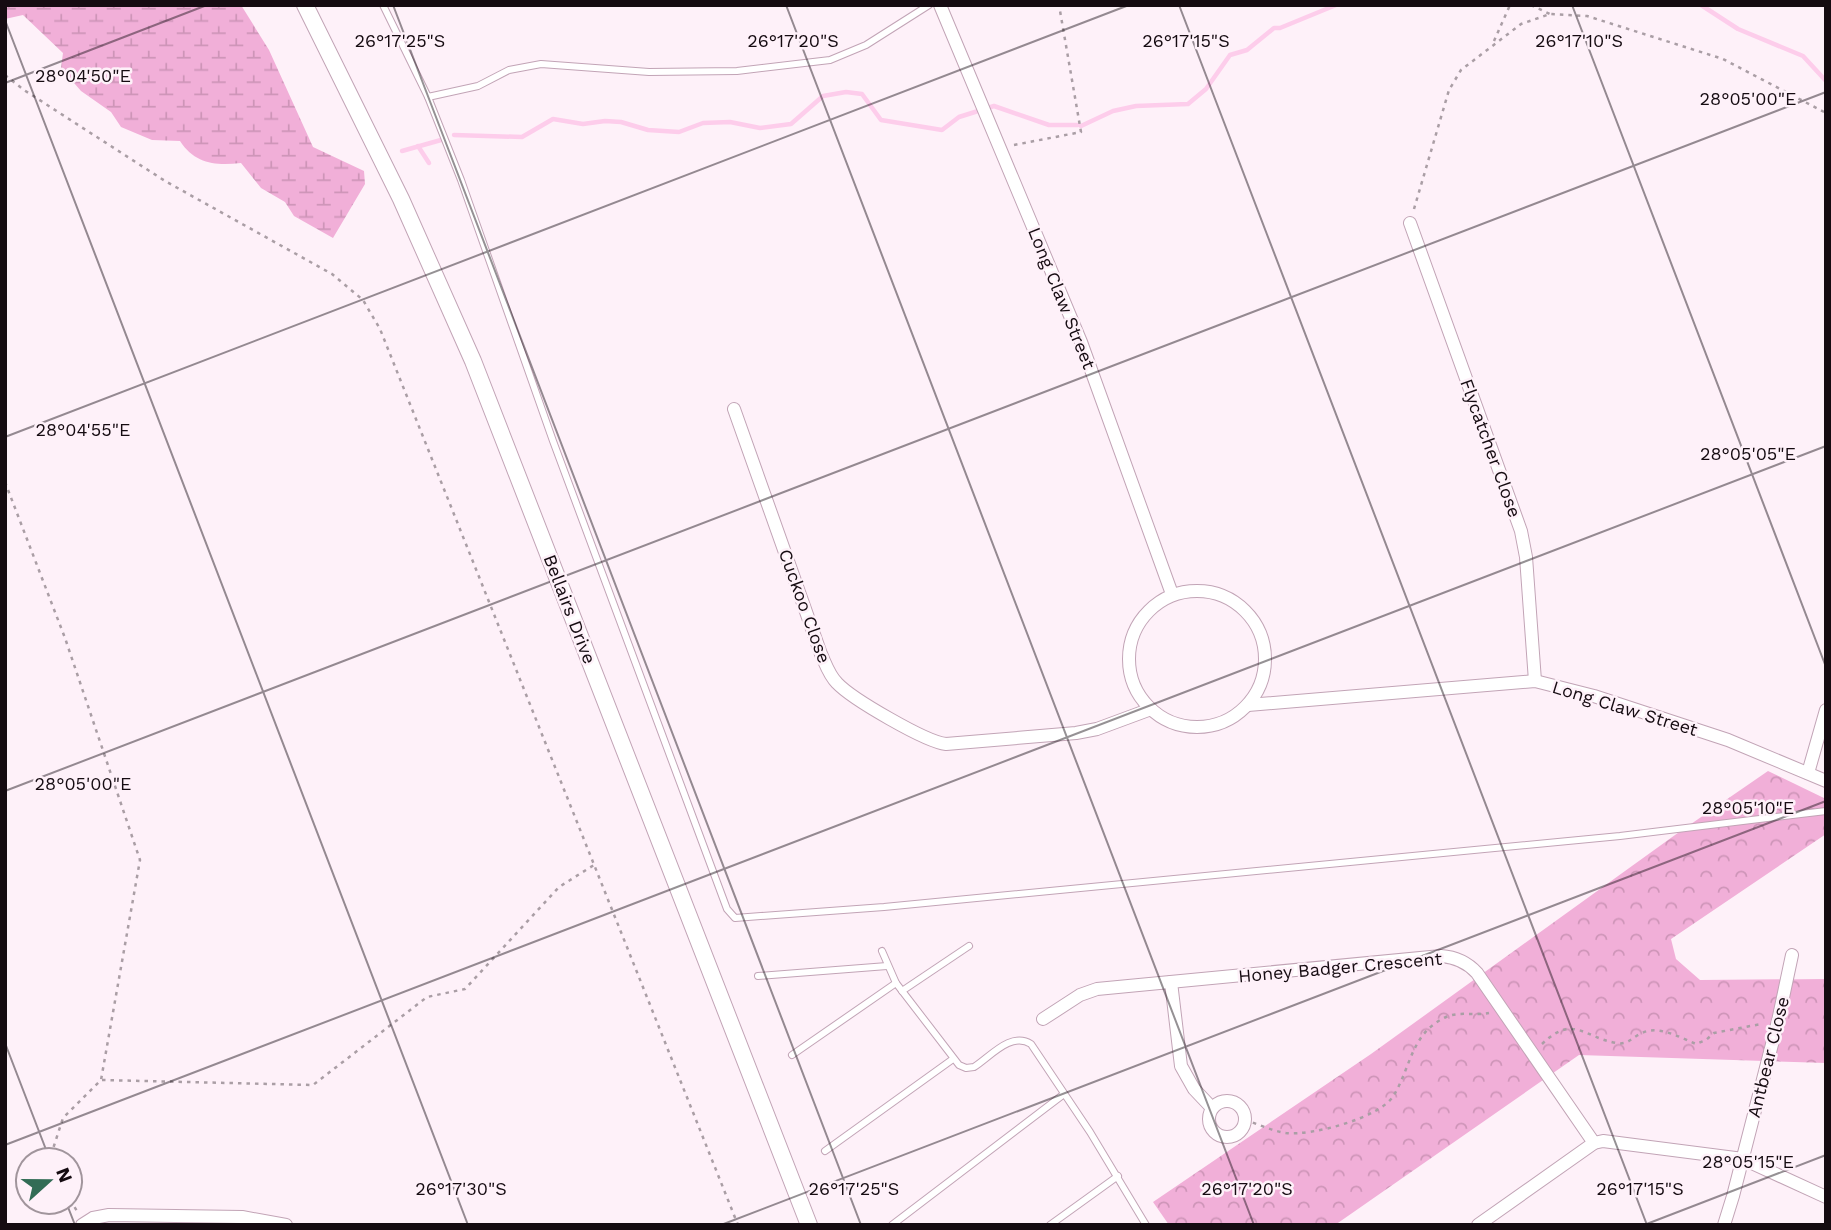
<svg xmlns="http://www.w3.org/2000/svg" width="1831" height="1230" viewBox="0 0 1831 1230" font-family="'Work Sans',sans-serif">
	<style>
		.wetland { fill: url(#wetland-marsh) }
		.park { fill: url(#park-crowns) }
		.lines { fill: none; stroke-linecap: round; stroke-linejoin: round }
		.stream { stroke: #fdcdeb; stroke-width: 4.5 }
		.service-casing { stroke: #c2a4b6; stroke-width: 8 }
		.minor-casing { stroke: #c2a4b6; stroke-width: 14 }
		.tertiary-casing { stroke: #c2a4b6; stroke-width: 18 }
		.path { stroke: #aa9ea5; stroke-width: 2.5; stroke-dasharray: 3.5 5; stroke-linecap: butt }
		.service { stroke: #fff; stroke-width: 6 }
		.minor { stroke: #fff; stroke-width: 12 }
		.tertiary { stroke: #fff; stroke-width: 16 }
		.ticks { fill: none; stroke: #150b11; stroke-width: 2; stroke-opacity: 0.45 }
		.labels { text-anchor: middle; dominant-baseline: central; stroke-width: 5; stroke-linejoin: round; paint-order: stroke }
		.street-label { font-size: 18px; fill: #150b11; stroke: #fef1f9 }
		.ticks-label { font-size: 18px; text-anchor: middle; fill: #150b11; stroke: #fef1f9; stroke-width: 5; stroke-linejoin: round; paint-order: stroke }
	</style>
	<defs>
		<pattern id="wetland-marsh" width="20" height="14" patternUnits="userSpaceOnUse" patternTransform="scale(1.75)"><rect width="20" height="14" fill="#f1afd8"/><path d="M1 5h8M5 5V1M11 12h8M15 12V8" fill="none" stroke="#ce95b8"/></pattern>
		<pattern id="park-crowns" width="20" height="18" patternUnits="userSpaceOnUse" patternTransform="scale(1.75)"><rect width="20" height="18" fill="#f1afd8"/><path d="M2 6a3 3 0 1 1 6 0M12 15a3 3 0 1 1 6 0" fill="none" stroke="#ce95b8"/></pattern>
	</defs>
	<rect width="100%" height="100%" fill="#fef1f9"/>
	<!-- wetland -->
	<path class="wetland" d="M5,5H241L269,50L313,147L364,171L365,184L333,238L294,216L285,202L261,188L241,163C216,166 195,164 180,141L152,140L121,127L111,112L81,91L61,68L63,53L23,15L5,19Z"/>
	<!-- park -->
	<polygon class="park" points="1768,771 1826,799 1826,834 1671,939 1676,959 1700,980 1826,979 1826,1063 1579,1055 1335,1225 1169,1225 1153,1202 1371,1054 1675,835"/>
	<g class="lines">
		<!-- stream -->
		<g class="stream">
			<polyline points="1701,5 1738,29 1803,56 1826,81"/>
			<polyline points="1081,126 1113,111 1136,106 1188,104 1206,89 1230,55 1247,50 1274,28 1280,28 1336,5"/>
			<polyline points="454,135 522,137 553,119 583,124 605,121 621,122 648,130 679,132 703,123 730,122 760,128 791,124 823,96 846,92 862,94 881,120 942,130 959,117 994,106 1049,125 1078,125"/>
			<polyline points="418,146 429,163"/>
			<polyline points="402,151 441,140"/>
		</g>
		<defs>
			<g id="service">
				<polyline points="383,5 428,97 478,86 509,70 541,64 649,72 737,71 830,60 866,45 929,5"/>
				<polyline points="428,97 461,180 553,441 727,909 735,918 884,907 1620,836 1826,811"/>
				<path d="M882,951L896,983L959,1065L966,1068L974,1067C990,1057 1011,1031 1031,1044L1090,1132L1146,1225"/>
				<polyline points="758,976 887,966"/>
				<polyline points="902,991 969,946"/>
				<polyline points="792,1055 896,983"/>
				<polyline points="825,1151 953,1059"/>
				<polyline points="892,1225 1064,1094"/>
				<polyline points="1050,1225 1118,1176"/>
			</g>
			<g id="minor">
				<polyline points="940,5 1081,342 1172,594"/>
				<polyline points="1410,223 1521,531 1526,557 1535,681"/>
				<path d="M734,409L821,654C826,665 829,675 837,683C852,699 926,742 946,744L1076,733L1097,729L1151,709"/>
				<circle cx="1197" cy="659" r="68"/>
				<polyline points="1248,705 1535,681 1594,696 1728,740 1826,781"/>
				<polyline points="1808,773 1826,710"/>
				<polyline points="1171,982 1181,1066 1194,1089 1212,1108"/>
				<path d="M1043,1019L1080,995L1097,989L1441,956C1455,957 1467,962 1477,973L1594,1143"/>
				<circle cx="1227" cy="1119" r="18"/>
				<polyline points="82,1225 93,1218 109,1215 242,1217 286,1225"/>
				<polyline points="1478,1225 1594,1143 1603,1141 1743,1159 1826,1197"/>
				<polyline points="1724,1225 1733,1196 1778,1021 1792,955"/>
			</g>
			<polyline id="tertiary" points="305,5 401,199 473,361 809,1225"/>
		</defs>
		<!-- service casing -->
		<use href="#service" class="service-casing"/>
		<!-- minor casing -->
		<use href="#minor" class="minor-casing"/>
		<!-- tertiary casing -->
		<use href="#tertiary" class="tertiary-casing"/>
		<!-- path -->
		<g class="path">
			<polyline points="1531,5 1550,14"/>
			<polyline points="1494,41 1510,5"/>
			<polyline points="5,75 24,90 165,181 332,274 363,300 380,329 738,1225"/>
			<polyline points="1014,145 1081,132 1059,5"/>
			<polyline points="1414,209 1449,90 1461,70 1521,24 1550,14 1587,16 1723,59 1826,113"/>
			<polyline points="5,482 65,638 140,860 101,1080 63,1118 51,1155 53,1160"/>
			<path d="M1542,1044C1573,1014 1583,1037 1616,1043C1628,1045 1630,1039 1640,1034C1657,1024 1679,1037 1696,1044L1706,1040L1714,1033L1761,1024"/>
			<polyline points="102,1080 313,1085 427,997 465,989 559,887 594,865"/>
			<path d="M1245,1120C1258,1124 1272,1131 1286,1133C1311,1136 1381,1118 1394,1095C1411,1067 1411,1033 1446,1017C1460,1011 1474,1016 1489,1013"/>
			<polyline points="70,1200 77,1211"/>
		</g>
		<!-- service -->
		<use href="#service" class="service"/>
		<!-- minor -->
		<use href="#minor" class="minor"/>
		<!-- tertiary -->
		<use href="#tertiary" class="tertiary"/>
	</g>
	<!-- ticks -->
	<path class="ticks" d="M393,5L861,1225M786,5L1254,1225M1179,5L1647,1225M1572,5L1826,667M5,20L468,1225M5,83L207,5M5,437L1129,5M5,791L1826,92M5,1043L50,1160M5,1145L1826,446M66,1202L75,1225M721,1225L1826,801M1644,1225L1826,1155"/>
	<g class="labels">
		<!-- street labels -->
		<g class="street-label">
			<text transform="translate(1062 298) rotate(68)">Long Claw Street</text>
			<text transform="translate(1491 448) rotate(70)">Flycatcher Close</text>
			<text transform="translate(805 606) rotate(70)">Cuckoo Close</text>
			<text transform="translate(570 609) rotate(69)">Bellairs Drive</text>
			<text transform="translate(1625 708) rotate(17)">Long Claw Street</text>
			<text transform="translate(1340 967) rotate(-5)">Honey Badger Crescent</text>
			<text transform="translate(1768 1057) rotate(-76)">Antbear Close</text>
		</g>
	</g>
	<g class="ticks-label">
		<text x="400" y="47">26°17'25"S</text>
		<text x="793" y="47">26°17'20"S</text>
		<text x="1186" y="47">26°17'15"S</text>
		<text x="1579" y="47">26°17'10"S</text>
		<text x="83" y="82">28°04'50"E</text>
		<text x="1748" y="105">28°05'00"E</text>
		<text x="83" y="436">28°04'55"E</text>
		<text x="1748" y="460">28°05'05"E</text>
		<text x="83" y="790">28°05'00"E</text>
		<text x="1748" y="814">28°05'10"E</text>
		<text x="1748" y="1168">28°05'15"E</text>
		<text x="461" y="1195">26°17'30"S</text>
		<text x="854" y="1195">26°17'25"S</text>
		<text x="1247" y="1195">26°17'20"S</text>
		<text x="1640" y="1195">26°17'15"S</text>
	</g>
	<!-- border -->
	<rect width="1831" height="1230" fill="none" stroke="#150b11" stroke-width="14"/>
	<!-- north arrow -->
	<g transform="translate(49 1181) rotate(69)"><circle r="33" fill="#fef1f9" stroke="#a1959c" stroke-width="2"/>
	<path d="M0-5L12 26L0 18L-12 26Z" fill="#326c55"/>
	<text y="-10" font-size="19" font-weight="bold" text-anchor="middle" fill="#150b11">N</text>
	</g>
</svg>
